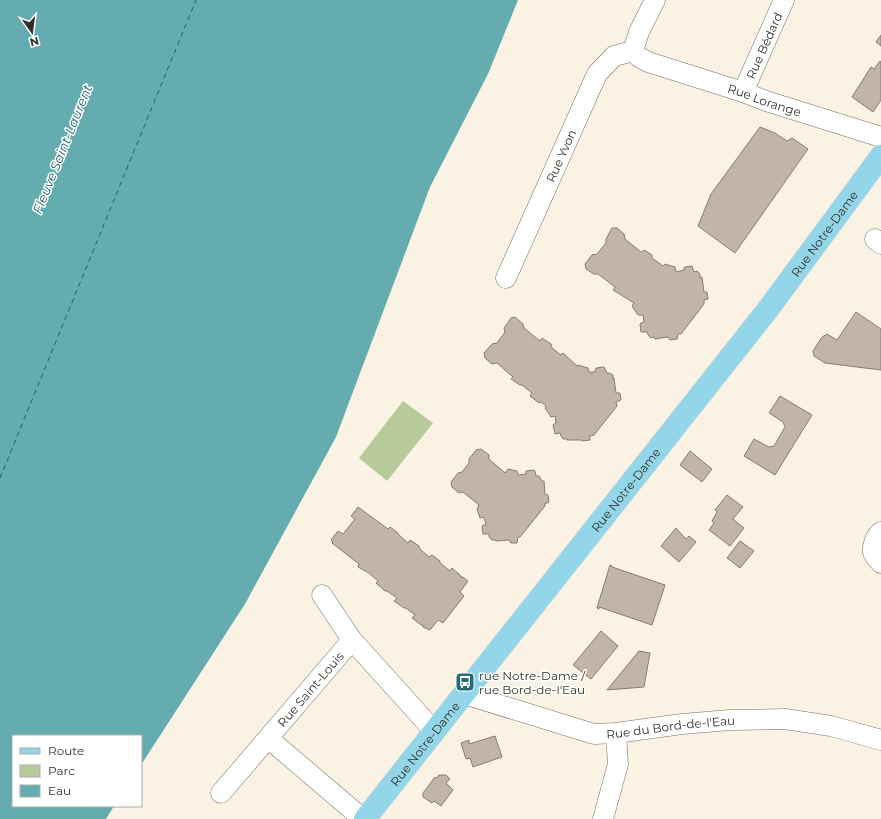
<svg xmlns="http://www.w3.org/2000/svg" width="881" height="819" viewBox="0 0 881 819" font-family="Montserrat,sans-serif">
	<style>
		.green { fill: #b7cb9a }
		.water { fill: #65acb1 }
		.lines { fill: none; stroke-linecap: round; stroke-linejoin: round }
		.ferry { stroke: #256165; stroke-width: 1; stroke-dasharray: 5 4; stroke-linecap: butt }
		.building { fill: #c3b4aa; stroke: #897b72 }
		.minor-casing { stroke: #756f61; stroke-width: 21 }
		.major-casing { stroke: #dadad9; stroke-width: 23 }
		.minor { stroke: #fff; stroke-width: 20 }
		.major { stroke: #93d6e9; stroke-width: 22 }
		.labels { text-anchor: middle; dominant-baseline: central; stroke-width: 3; stroke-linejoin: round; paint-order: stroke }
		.street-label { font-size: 12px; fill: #33302a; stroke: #fff }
		.poi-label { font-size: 12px; fill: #33302a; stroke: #fff; text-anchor: start }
		.water-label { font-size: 13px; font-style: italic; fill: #256165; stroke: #fff }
	</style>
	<rect width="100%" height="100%" fill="#faf3e3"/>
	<!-- green -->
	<polygon class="green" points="403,401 433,423 387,481 359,458"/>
	<!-- water -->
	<polygon class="water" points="0,0 518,0 488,74 430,187 336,437 245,604 141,765 141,736 13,736 13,806 114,806 106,819 0,819"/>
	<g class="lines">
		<!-- ferry -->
		<polyline class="ferry" points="0,478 196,0"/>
	</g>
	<!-- building -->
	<g class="building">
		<polygon points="881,35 881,46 876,42"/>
		<polygon points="880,61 881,62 881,100 873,112 852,97 871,67 874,69"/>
		<polygon points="760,127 775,133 787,141 792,138 808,149 735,253 698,226 711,194"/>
		<polygon points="612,228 617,228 624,234 625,239 641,252 642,252 644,250 652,255 652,258 663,266 665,264 675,267 676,272 684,270 684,268 685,267 692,266 694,272 697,271 700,274 700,278 702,277 704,292 707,292 708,299 704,300 704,304 681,334 678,334 677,339 670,340 668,337 655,339 654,337 651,338 648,335 647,332 641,332 640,324 641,323 644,322 643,315 638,315 632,306 634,303 613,290 615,287 598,274 594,274 586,269 585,264 592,255 597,254 606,243 606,239"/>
		<polygon points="856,312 881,329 881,370 825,363 814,356 813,351 822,337 827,334 837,340"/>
		<polygon points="515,317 523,324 524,328 540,341 542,338 551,344 552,348 561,355 563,353 577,366 578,365 588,368 589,372 595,372 596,368 604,367 607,373 609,373 613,375 613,379 614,378 616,393 620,393 621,400 616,402 617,406 594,435 590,436 590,440 583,441 581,440 567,440 567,439 563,439 561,436 560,433 555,434 553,425 556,423 555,416 551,417 545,408 546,406 541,402 539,403 530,396 532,393 522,385 520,385 511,379 513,377 497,363 492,364 485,358 484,353 492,344 497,343 505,332 504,328 511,318"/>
		<polygon points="780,396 812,415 775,475 744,456 754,439 769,447 774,446 785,427 783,422 769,413"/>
		<polygon points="481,449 489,455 489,459 505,473 508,469 517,471 518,475 526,474 526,471 534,470 535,471 536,476 539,476 542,481 544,481 545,494 548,495 549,501 548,503 545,503 545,506 520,537 518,537 517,543 511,543 509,540 496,541 495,540 492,540 489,537 489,534 483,534 482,527 483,525 486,525 484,517 480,518 477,509 479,505 463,492 459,493 452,487 451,482 458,473 462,472 469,463 469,459 476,450"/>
		<polygon points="690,451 712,469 702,482 680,465"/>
		<polygon points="727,495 743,507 733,519 744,528 730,546 709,530 714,523 712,521 717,512 715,510"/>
		<polygon points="358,507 388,529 390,527 398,533 398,534 408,543 410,540 419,546 420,549 429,557 432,555 440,561 440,563 450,571 452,568 460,575 461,577 463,577 468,581 460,592 464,596 443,623 438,620 430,630 423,627 423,625 421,625 412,618 415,615 406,608 404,608 394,601 397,598 387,591 385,591 376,583 378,581 369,573 358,567 359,564 332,543 333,542 331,540 338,531 343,534 355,519 351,516"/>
		<polygon points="676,528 686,539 689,536 696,542 679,562 661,546"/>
		<polygon points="740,541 754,551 740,568 727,558"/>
		<polygon points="610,565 612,566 612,567 665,585 652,625 599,607 599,609 597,608"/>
		<polygon points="601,631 618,646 591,679 573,665"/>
		<polygon points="639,651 650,653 644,687 607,690"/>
		<polygon points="495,736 502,757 473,767 470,758 466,759 461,743 469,740 469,744"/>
		<polygon points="439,775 446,775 450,779 446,783 453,790 441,806 434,801 432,803 423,797 423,793 435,777 437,778"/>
	</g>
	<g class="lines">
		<defs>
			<g id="minor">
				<path id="s1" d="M655,0L639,32L633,51L639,57L648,62L743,92L766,101L881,137"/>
				<path id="s2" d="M743,92L784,0"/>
				<polyline points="875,239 881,244"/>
				<path id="s3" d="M506,278L597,74L614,56L633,51"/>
				<path d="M881,532C876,535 872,546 873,552C874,556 878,560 881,563"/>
				<polyline points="322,595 352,640 434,731"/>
				<path id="s4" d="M464,694L594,734L616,733L682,724L730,720L785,719L831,726L881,740"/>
				<polyline points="269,739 363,819"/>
				<path id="s5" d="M221,793L352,640"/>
				<polyline points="603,819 618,764 616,733"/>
			</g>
			<g id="major">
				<path id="s6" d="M365,819L769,308L881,156"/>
			</g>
		</defs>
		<!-- minor casing -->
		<use href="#minor" class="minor-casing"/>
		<!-- major casing -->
		<use href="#major" class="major-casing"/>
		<!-- minor -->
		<use href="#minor" class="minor"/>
		<!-- major -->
		<use href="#major" class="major"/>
	</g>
	<!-- icons -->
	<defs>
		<symbol id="bus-square" viewBox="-11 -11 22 22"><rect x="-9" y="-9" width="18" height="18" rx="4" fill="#226d75" stroke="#fff"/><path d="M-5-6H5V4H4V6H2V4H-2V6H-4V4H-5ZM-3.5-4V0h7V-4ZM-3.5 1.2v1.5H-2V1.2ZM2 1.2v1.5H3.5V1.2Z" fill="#fff"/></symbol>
	</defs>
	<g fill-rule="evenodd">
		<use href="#bus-square" x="454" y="671" width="22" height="22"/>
	</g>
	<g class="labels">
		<!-- street labels -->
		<g class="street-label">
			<text stroke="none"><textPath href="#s2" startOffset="51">Rue Bédard</textPath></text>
			<text stroke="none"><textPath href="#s1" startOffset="197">Rue Lorange</textPath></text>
			<text stroke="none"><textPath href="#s3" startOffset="134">Rue Yvon</textPath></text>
			<text stroke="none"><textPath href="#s6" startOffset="744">Rue Notre-Dame</textPath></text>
			<text stroke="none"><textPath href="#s6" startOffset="420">Rue Notre-Dame</textPath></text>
			<text stroke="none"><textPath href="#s5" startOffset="137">Rue Saint-Louis</textPath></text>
			<text stroke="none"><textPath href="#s4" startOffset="213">Rue du Bord-de-l'Eau</textPath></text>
			<text stroke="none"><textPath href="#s6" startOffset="96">Rue Notre-Dame</textPath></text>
		</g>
		<!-- poi labels -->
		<g class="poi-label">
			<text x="479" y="675">rue Notre-Dame /<tspan x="479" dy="14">rue Bord-de-l'Eau</tspan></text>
		</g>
		<!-- water labels -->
		<g class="water-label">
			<text transform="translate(62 149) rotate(-68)">Fleuve Saint-Laurent</text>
		</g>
	</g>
	<!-- legend -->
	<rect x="12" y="735" width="130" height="72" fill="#ffffff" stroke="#adacaa"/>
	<rect x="20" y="748" width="20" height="6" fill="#93d6e9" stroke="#adacaa"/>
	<text x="48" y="755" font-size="12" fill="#33302a">Route</text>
	<rect x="20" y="765" width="20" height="12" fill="#b7cb9a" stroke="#adacaa"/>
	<text x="48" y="775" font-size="12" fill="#33302a">Parc</text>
	<rect x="20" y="785" width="20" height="12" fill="#65acb1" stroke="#adacaa"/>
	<text x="48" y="795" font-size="12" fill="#33302a">Eau</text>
	<!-- north arrow -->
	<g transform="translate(32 32) rotate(166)" stroke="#ffffff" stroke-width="3" paint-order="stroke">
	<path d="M0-3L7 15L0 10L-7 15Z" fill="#33302a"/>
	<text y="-6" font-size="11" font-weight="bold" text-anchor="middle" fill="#33302a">N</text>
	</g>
</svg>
